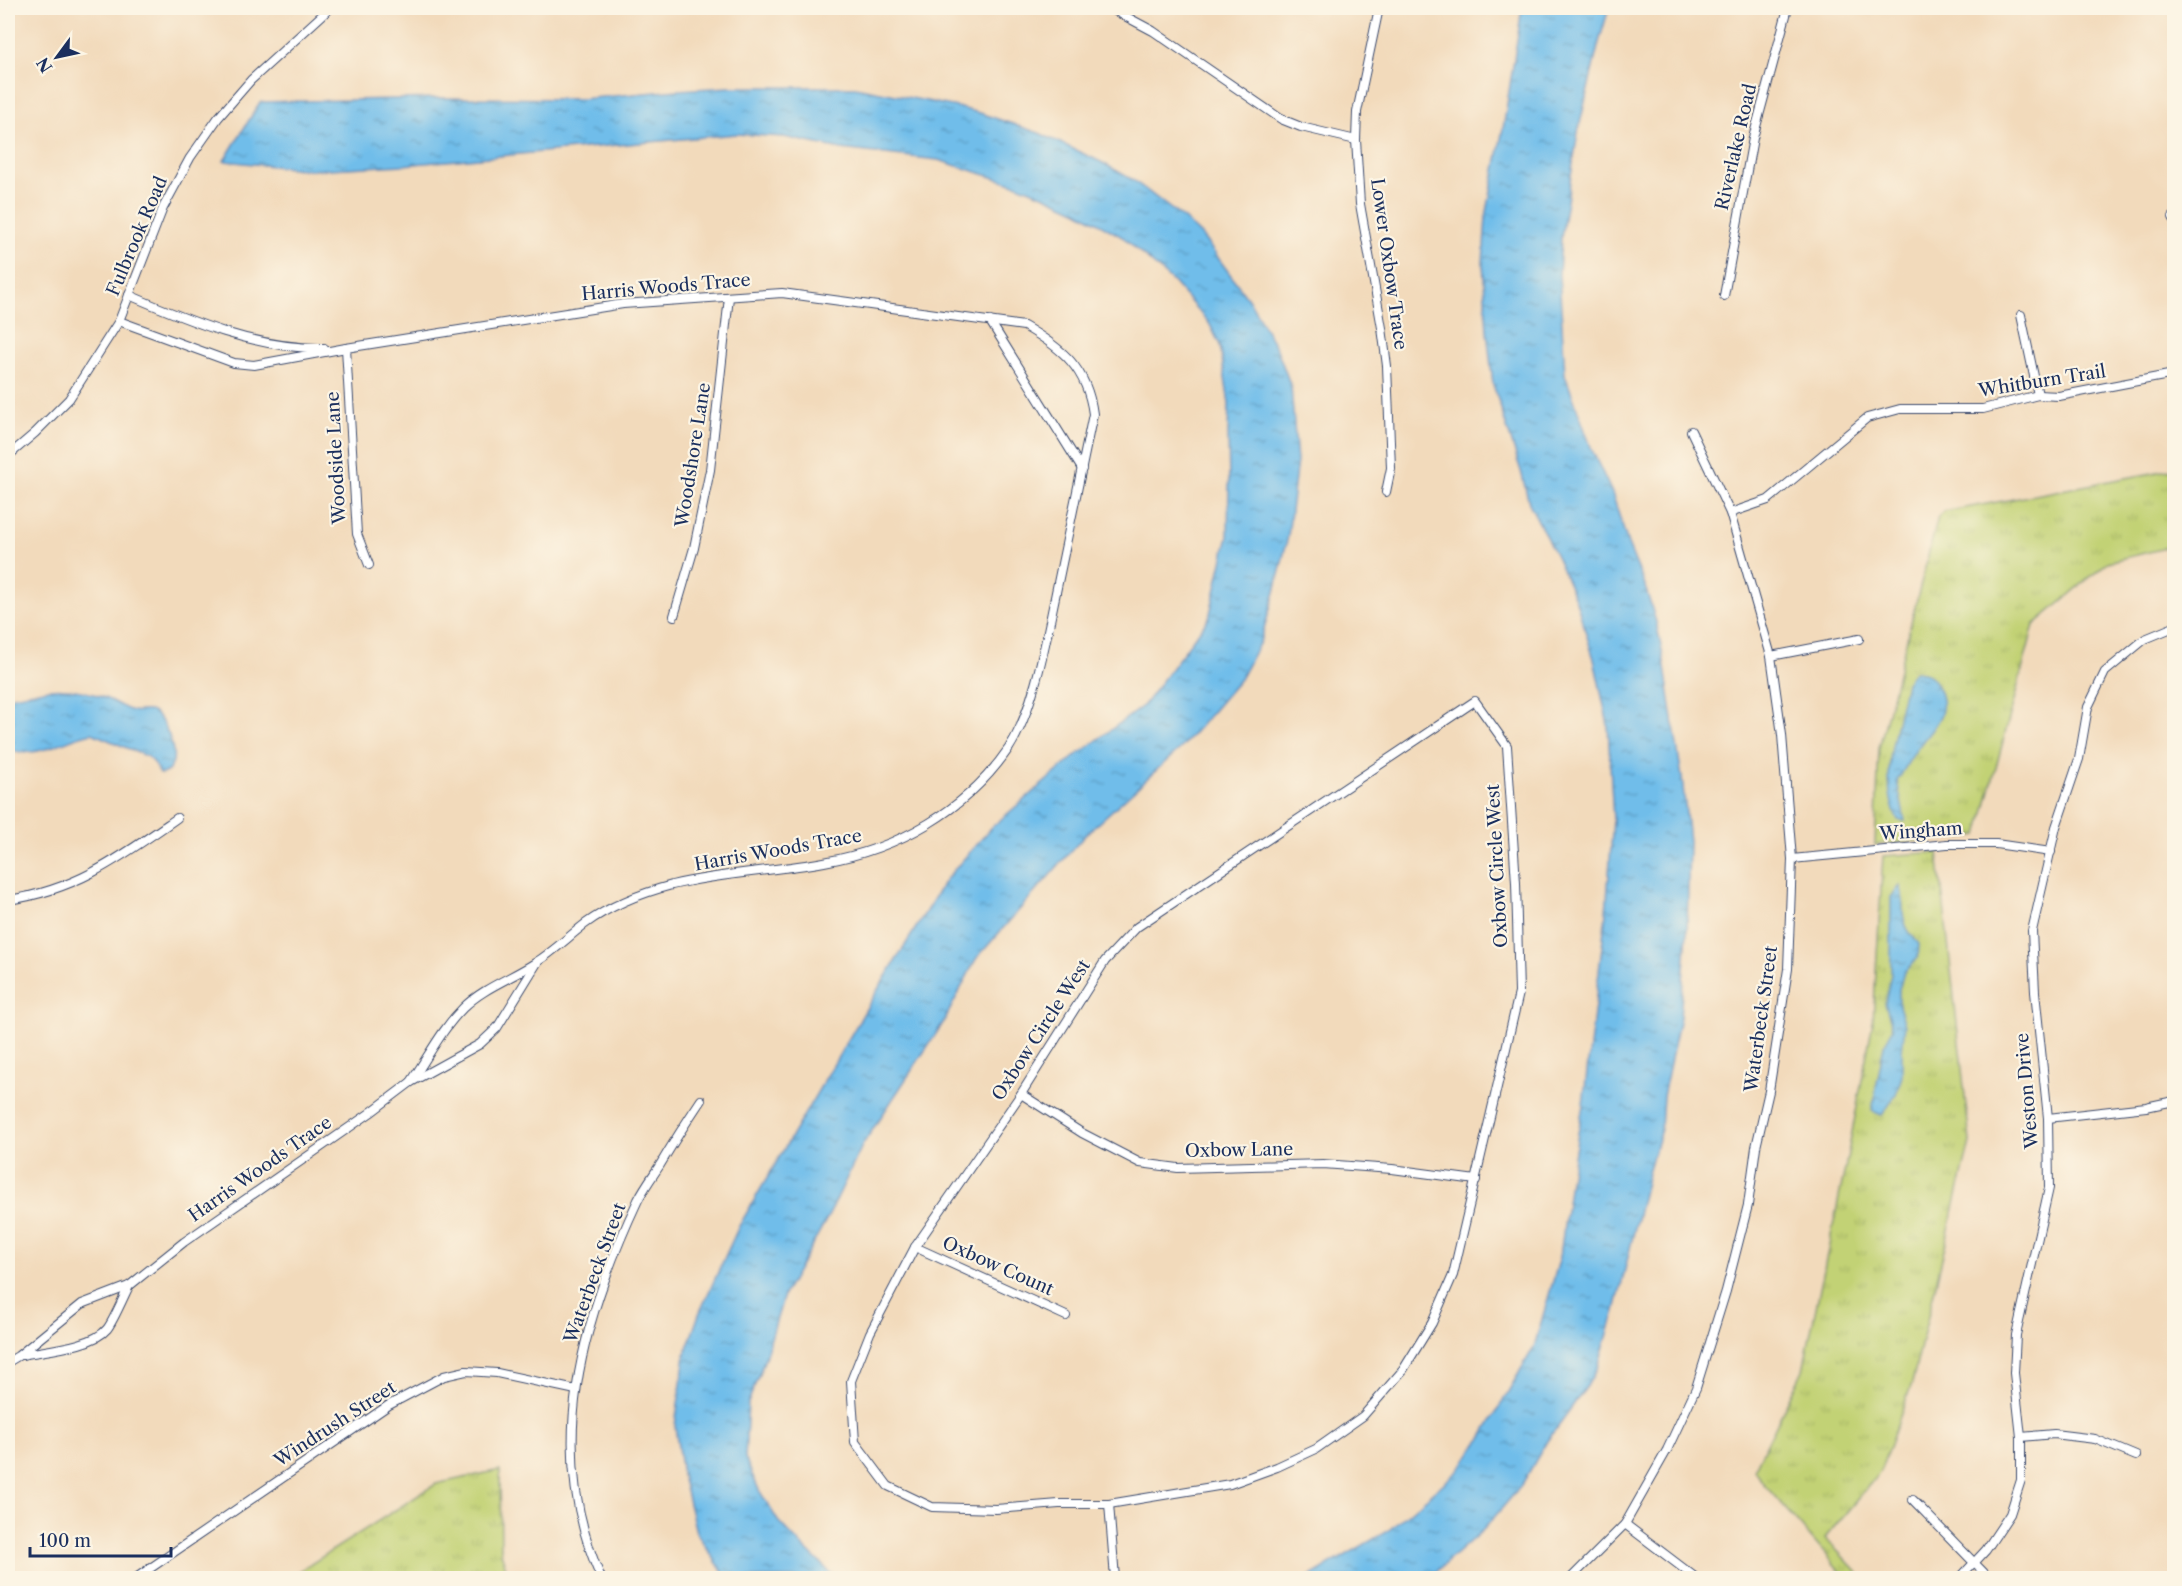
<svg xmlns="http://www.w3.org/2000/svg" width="2182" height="1586" viewBox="0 0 2182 1586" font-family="'Libre Caslon Text',serif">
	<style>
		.grass { fill: url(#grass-tufts); stroke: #6e8069; stroke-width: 1.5 }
		.water { fill: url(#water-ripples); stroke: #4676a4; stroke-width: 1.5 }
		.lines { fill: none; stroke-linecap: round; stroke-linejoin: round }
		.street-casing { stroke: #3b496c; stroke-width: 10 }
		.street { stroke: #fff; stroke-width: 8 }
		.labels { text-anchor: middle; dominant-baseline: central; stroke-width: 4.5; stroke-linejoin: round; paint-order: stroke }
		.street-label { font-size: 18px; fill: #1b2f5e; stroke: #fcf5e5 }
	</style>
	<defs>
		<pattern id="grass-tufts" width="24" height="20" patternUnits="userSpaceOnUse" patternTransform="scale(1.5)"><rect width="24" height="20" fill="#c2d274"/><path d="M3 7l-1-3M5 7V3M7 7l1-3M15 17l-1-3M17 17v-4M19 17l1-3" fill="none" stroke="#a6b567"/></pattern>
		<pattern id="water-ripples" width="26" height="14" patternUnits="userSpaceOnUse" patternTransform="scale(1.5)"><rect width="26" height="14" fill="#70bdea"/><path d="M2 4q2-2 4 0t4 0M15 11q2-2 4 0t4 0" fill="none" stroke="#5b9ac1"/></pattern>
	</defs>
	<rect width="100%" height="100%" fill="#fcf5e5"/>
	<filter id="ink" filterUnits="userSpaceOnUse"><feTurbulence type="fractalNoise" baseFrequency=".0167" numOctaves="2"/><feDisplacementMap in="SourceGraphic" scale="12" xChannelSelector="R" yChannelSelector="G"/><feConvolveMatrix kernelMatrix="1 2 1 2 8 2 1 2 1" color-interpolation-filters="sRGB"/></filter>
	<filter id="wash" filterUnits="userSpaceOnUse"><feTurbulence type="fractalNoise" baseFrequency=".008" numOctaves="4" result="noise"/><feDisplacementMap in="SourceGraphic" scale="24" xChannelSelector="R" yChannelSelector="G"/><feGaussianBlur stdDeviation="1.35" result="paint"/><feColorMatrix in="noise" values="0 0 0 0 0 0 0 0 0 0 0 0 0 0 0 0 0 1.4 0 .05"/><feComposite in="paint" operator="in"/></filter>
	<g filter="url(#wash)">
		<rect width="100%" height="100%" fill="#f2dabb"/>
		<!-- grass -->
		<g class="grass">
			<polygon points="2174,469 2174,546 2108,562 2034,625 1978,835 1875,845 1879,748 1938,517 1944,512"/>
			<polygon points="1938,852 1970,1142 1912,1383 1880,1472 1825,1538 1863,1578 1846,1578 1763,1483 1754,1470 1803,1370 1846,1164 1873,1022 1883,856"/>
			<polygon points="500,1470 501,1553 509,1578 289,1578 436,1484"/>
		</g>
		<!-- water -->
		<g class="water">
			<polygon points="1522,8 1609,8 1599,42 1578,132 1561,238 1559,275 1565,375 1592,450 1612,493 1629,547 1644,583 1656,622 1664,661 1682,778 1689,841 1687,933 1680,1017 1663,1096 1661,1129 1649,1169 1615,1311 1598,1366 1587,1386 1547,1441 1521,1486 1484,1529 1429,1578 1307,1578 1389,1530 1458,1471 1482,1437 1534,1347 1560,1257 1570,1180 1583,1105 1606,913 1613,820 1608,725 1594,659 1576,601 1557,558 1529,503 1521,471 1493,384 1487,331 1483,263 1486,217 1504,123"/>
			<polygon points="730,87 855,87 957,107 983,114 1039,133 1101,162 1133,180 1184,219 1202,236 1249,300 1277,349 1291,387 1297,461 1288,536 1275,592 1260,642 1240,679 1183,746 1086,834 976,959 943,1023 863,1144 830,1213 784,1295 764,1361 748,1403 745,1458 759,1490 778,1521 797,1541 836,1578 727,1578 696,1532 682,1475 675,1426 685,1355 699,1314 739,1226 872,999 946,879 992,827 1073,758 1144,705 1209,618 1228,536 1229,481 1228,434 1229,404 1220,345 1209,323 1173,282 1124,238 1078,211 1045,196 1018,185 938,160 841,149 784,137 736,134 403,165 311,170 224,161 260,102 441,98 581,99 678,90"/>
			<path d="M1914,672C1925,673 1930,673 1936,684C1953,713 1933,726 1917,749C1909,759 1904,771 1897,781L1905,821L1898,820C1877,780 1898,724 1906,682Z"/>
			<path d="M48,689C68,687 88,691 107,699C115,702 123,708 132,711C140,713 147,708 154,713C167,721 187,771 160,774L154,763L148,757L92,733C61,739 43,759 8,750V697Z"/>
			<path d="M1900,886C1905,898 1901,908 1904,919C1906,930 1912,936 1919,944L1918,958L1904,972L1899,989V1006L1905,1025L1902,1050V1076L1896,1095L1882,1115L1872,1111L1884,1045L1893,1029L1885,1003L1891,974V897Z"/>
		</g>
	</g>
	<g filter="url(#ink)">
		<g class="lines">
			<defs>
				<g id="street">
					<polyline points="1110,8 1153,31 1281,119 1301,127 1356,140"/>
					<polyline points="1379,8 1357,112 1356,140 1360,204 1382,328 1387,366 1391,468 1386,492"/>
					<polyline points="2173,217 2174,219"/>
					<path d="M129,295C192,322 256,349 324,348"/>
					<polyline points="1724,296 1753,138 1788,8"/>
					<polyline points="2021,315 2038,395"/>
					<path d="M119,321L234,363L254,365L346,348L623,304L782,293L1024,326C1062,348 1087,368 1093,414C1080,477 1067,539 1054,602C1045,645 1033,711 1009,748C966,811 898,849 824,862C774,871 722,873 672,885C642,893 611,905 585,924C568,937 553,952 535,963C512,978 483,988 463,1008C442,1029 428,1057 411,1082"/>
					<polyline points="990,321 1082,469"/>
					<polyline points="346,348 357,534 369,565"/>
					<polyline points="8,456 35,433 69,399 119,321 163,208 190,158 218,118 251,80 330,8"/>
					<polyline points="1730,513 1768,500 1867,418 1900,409 1983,409 2038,395 2059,396 2174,374"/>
					<polyline points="674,616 694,548 710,470 729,297"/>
					<polyline points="1771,656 1859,639"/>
					<polygon points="1475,701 1507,746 1516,883 1519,993 1453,1275 1432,1323 1403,1370 1363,1416 1316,1449 1277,1467 1230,1484 1109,1504 1059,1504 996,1509 932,1507 888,1486 855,1442 851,1381 870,1333 915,1247 1021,1094 1105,961 1137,927"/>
					<polyline points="1792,859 1947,844 1996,844 2051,852"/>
					<path d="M8,900C77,890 121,857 177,818"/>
					<polyline points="1021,1094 1082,1133 1140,1163 1178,1168 1323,1164 1392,1169 1476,1180"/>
					<polyline points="2048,1118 2146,1107 2174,1101"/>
					<polyline points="915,1247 1066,1316"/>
					<path d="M22,1355C45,1350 92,1347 107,1329C113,1322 124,1296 129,1286"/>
					<polyline points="8,1362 18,1356 82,1304 129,1286 184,1242 370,1113 411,1082 480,1044 497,1028 537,963"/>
					<polyline points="2021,1437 2054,1434 2095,1439 2136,1456"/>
					<polyline points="1913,1500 1989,1578"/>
					<polyline points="1109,1504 1115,1578"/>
					<polyline points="1625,1524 1696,1578"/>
					<polyline points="136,1578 389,1405 444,1376 466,1371 497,1373 576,1390"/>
					<path d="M601,1578C544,1450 581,1322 638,1200C644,1188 652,1177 660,1165C673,1143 687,1121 701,1100"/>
					<polyline points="1571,1578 1625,1524 1667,1450 1696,1388 1726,1291 1748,1205 1756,1147 1769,1091 1788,969 1792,859 1782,735 1771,656 1730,513 1691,431"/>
					<polyline points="1960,1578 1986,1550 2010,1514 2021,1480 2021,1437 2014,1373 2016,1335 2049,1188 2048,1118 2035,992 2032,931 2056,827 2079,759 2088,707 2105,672 2145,639 2174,627"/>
				</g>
			</defs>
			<!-- street casing -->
			<use href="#street" class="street-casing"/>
			<!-- street -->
			<use href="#street" class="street"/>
		</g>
	</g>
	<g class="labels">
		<!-- street labels -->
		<g class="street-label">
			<text transform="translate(1736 147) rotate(-77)">Riverlake Road</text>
			<text transform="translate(137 236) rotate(-67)">Fulbrook Road</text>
			<text transform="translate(1389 264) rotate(82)">Lower Oxbow Trace</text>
			<text transform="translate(666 287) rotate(-5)">Harris Woods Trace</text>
			<text transform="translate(2042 381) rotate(-9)">Whitburn Trail</text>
			<text transform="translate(693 455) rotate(-81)">Woodshore Lane</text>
			<text transform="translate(336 458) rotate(-93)">Woodside Lane</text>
			<text transform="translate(1921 831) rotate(-4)">Wingham</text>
			<text transform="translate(778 850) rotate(-10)">Harris Woods Trace</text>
			<text transform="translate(1497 866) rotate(-93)">Oxbow Circle West</text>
			<text transform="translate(1761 1019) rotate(-82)">Waterbeck Street</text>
			<text transform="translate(1041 1030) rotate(-57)">Oxbow Circle West</text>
			<text transform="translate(2027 1091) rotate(-95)">Weston Drive</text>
			<text transform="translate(1239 1150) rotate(-1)">Oxbow Lane</text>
			<text transform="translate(260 1169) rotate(-35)">Harris Woods Trace</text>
			<text transform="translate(998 1266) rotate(24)">Oxbow Count</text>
			<text transform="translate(595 1273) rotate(-70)">Waterbeck Street</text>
			<text transform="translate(335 1424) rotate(-33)">Windrush Street</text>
		</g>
	</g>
	<!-- margin -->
	<rect width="2182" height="1586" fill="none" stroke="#fcf5e5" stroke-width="30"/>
	<!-- north arrow -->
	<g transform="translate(57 57) rotate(237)" stroke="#fcf5e5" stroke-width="4.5" paint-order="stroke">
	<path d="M0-4.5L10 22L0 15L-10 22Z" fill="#1b2f5e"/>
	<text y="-9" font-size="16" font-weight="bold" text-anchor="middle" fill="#1b2f5e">N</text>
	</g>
	<!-- scale -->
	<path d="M30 1547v9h141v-9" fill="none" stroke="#1b2f5e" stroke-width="3"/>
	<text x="39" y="1547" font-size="18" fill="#1b2f5e" stroke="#fcf5e5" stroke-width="4.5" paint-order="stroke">100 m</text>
</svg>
